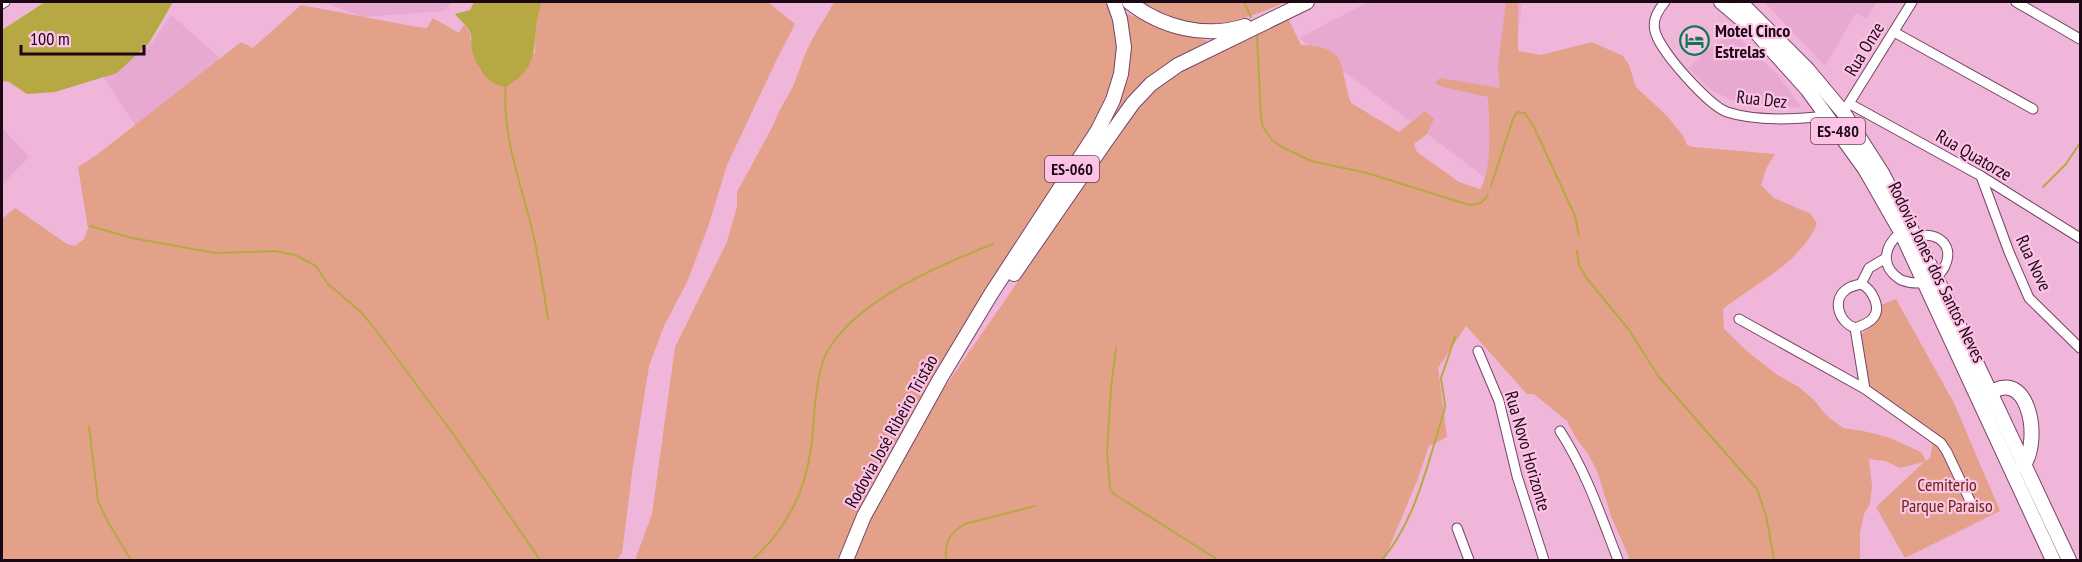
<svg xmlns="http://www.w3.org/2000/svg" width="2082" height="562" viewBox="0 0 2082 562" font-family="'PT Sans Narrow',sans-serif">
	<style>
		.built { fill: #e8a9d0 }
		.green { fill: #e2a188 }
		.water { fill: #b6a943 }
		.lines { fill: none; stroke-linecap: round; stroke-linejoin: round }
		.stream { stroke: #b6a943; stroke-width: 2 }
		.minor-casing { stroke: #764464; stroke-width: 11 }
		.primary-casing { stroke: #764464; stroke-width: 16 }
		.minor { stroke: #fff; stroke-width: 9 }
		.primary { stroke: #fff; stroke-width: 14 }
		.labels { text-anchor: middle; dominant-baseline: central; stroke-width: 4.5; stroke-linejoin: round; paint-order: stroke }
		.shield { fill: #fdc3e6; stroke: #604054; stroke-width: 1.5 }
		.shield-label { font-size: 16px; font-weight: bold; fill: #1c0815 }
		.poi-label { font-size: 18px; font-weight: bold; fill: #1c0815; stroke: #fdc3e6; text-anchor: start }
		.street-label { font-size: 18px; fill: #1c0815; stroke: #fdc3e6 }
		.park-label { font-size: 18px; fill: #642a11; stroke: #fdc3e6 }
	</style>
	<rect width="100%" height="100%" fill="#f0b6d9"/>
	<!-- built -->
	<g class="built">
		<polygon points="323,2 452,2 443,11 363,17"/>
		<polygon points="1368,2 1522,2 1499,188 1299,38"/>
		<polygon points="1764,2 1877,2 1867,18 1856,13 1825,66"/>
		<polygon points="171,15 234,70 142,136 102,75 123,66 153,42"/>
		<polygon points="1733,32 1778,75 1802,108 1732,100 1711,90 1688,68 1710,48"/>
		<polygon points="2,128 29,157 2,185"/>
	</g>
	<!-- green -->
	<g class="green">
		<polygon points="542,2 742,3 768,2 795,24 776,61 727,165 709,224 688,280 664,326 649,366 633,466 622,553 617,560 2,560 2,219 15,208 67,244 75,246 84,239 88,228 78,167 98,154 241,42 253,48 301,5 417,27 427,28 433,18 459,33 464,25 470,33 470,38 480,71 535,53 536,17"/>
		<path d="M834,2H1111L1120,63L1105,105L1047,202L978,303L918,402L861,507L837,560H635L652,514L675,347L727,242L737,207V192L774,124C778,110 787,99 793,86C799,72 803,57 811,42C818,28 827,16 834,2Z"/>
		<path d="M1137,2H1285C1236,25 1184,38 1137,2Z"/>
		<path d="M1506,2H1518V51L1541,55L1592,42L1623,56L1629,65L1636,87L1668,117L1683,136L1687,145L1693,147L1775,154L1766,169L1761,185L1774,198L1811,214L1817,224C1799,264 1756,283 1723,309L1724,329L1748,352L1776,374L1799,387L1814,400L1826,415L1843,428L1868,432L1890,438L1921,452L1926,461L1930,458L1934,437L1869,391L1860,335L1876,323L1881,305L1896,299L1954,403L2000,511L1905,558L1876,507L1924,462L1900,468L1885,461L1869,459L1872,486L1870,504L1864,514L1860,533V560H1630L1611,516L1597,471L1588,454L1576,438L1567,421L1534,394H1527L1466,326L1438,368L1447,437L1429,446L1417,481L1384,560H850L872,513L929,410L1130,120C1138,111 1145,100 1154,92C1177,70 1259,24 1289,20L1301,45C1350,47 1338,65 1351,103L1399,132L1425,111L1434,119L1427,134L1414,144L1417,152L1459,182L1480,189C1493,170 1489,120 1488,97L1443,87L1435,83L1440,78L1500,88L1498,66Z"/>
		<polygon points="1127,14 1208,41 1151,76 1136,91 1118,116 1113,116 1111,112 1128,41"/>
	</g>
	<!-- water -->
	<g class="water">
		<polygon points="45,2 173,2 149,43 117,73 55,92 27,94 9,82 2,81 2,30"/>
		<path d="M474,2H542C528,38 547,65 505,87C486,83 478,69 472,51C471,45 472,38 470,32C467,26 459,19 455,14L470,10Z"/>
	</g>
	<g class="lines">
		<!-- stream -->
		<g class="stream">
			<polyline points="1244,2 1251,17"/>
			<polyline points="1257,35 1261,118 1263,127 1272,140 1280,146 1311,161 1367,173 1469,205 1481,203 1488,195"/>
			<path d="M506,85C501,137 523,188 534,238C540,265 544,293 548,320"/>
			<polyline points="1491,186 1513,119 1517,112 1525,113 1534,127 1575,216 1579,236"/>
			<polyline points="2043,187 2066,164 2080,143"/>
			<polyline points="90,226 132,238 215,253 275,251 295,255 316,266 327,283 362,313 378,333 454,435 540,560"/>
			<polyline points="1577,251 1579,265 1585,276 1629,330 1659,377 1757,489 1766,515 1774,560"/>
			<polyline points="1116,348 1111,389 1107,452 1110,489 1114,494 1218,560"/>
			<polyline points="89,426 98,501 108,522 131,560"/>
			<path d="M752,560C792,525 810,480 813,428C814,408 818,368 827,352C856,300 940,265 993,244"/>
			<path d="M946,560C945,542 949,533 965,524L1035,506"/>
			<path d="M1382,560C1417,518 1427,464 1444,412L1445,405L1441,378L1455,337"/>
		</g>
		<defs>
			<g id="minor">
				<path d="M1665,2C1658,10 1652,20 1655,31C1659,50 1708,105 1727,112C1758,122 1796,119 1828,116"/>
				<polyline points="2016,2 2080,39"/>
				<polyline points="2,4 5,2"/>
				<polyline points="1894,32 2033,109"/>
				<polyline points="1850,104 1981,176 2080,238"/>
				<polyline points="1846,108 1912,2"/>
				<polyline points="1981,176 2009,252 2029,298 2080,348"/>
				<path d="M1901,232C1884,246 1879,266 1901,280C1951,298 1968,227 1916,236"/>
				<path d="M1861,284C1872,289 1882,308 1873,318C1868,324 1861,326 1855,328C1839,322 1831,300 1847,289C1851,286 1856,285 1861,284Z"/>
				<polyline points="1861,284 1869,268 1886,258"/>
				<polyline points="1739,319 1865,389 1941,443 1947,452 1972,505"/>
				<polyline points="1855,328 1865,389"/>
				<polyline points="1478,351 1499,401 1517,476 1544,560"/>
				<path d="M1560,431C1586,471 1601,516 1618,560"/>
				<polyline points="1457,528 1469,560"/>
			</g>
			<g id="primary">
				<path d="M1129,2C1161,27 1205,39 1245,26"/>
				<polyline points="1721,2 1754,30 1807,89 1865,169 1901,232 2053,560"/>
				<polyline points="1740,2 1808,70 1843,112 1882,173 1936,277 2069,560"/>
				<polyline points="1014,274 1108,138 1133,103 1151,84 1178,65 1307,2"/>
				<path d="M1984,398C2027,359 2043,439 2023,466"/>
				<polyline points="846,560 864,516 940,379 991,294 1098,130 1113,100 1121,74 1124,47 1120,19 1114,2"/>
			</g>
		</defs>
		<!-- minor casing -->
		<use href="#minor" class="minor-casing"/>
		<!-- primary casing -->
		<use href="#primary" class="primary-casing"/>
		<!-- minor -->
		<use href="#minor" class="minor"/>
		<!-- primary -->
		<use href="#primary" class="primary"/>
	</g>
	<!-- icons -->
	<defs>
		<symbol id="hotel-ring" viewBox="-11 -11 22 22"><circle r="9.5" fill="#fdc3e6" stroke="#107953" stroke-width="1.5"/><path d="M-6-4.5h1.5V1H6V5H4.5V3h-9V5H-6ZM-4 0a1.8 1.8 0 1 1 3.6 0ZM.5 0V-2.5h3Q6-2.5 6 0Z" fill="#107953"/></symbol>
	</defs>
	<g fill-rule="evenodd">
		<use href="#hotel-ring" x="1678" y="24" width="33" height="33"/>
	</g>
	<g class="labels">
		<!-- shield labels -->
		<g class="shield">
			<rect x="1811" y="118" width="54" height="26" rx="4.5"/>
			<rect x="1045" y="156" width="54" height="26" rx="4.5"/>
		</g>
		<g class="shield-label">
			<text x="1838" y="131">ES-480</text>
			<text x="1072" y="169">ES-060</text>
		</g>
		<!-- poi labels -->
		<g class="poi-label">
			<text x="1715" y="30">Motel Cinco<tspan x="1715" dy="21">Estrelas</tspan></text>
		</g>
		<!-- street labels -->
		<g class="street-label">
			<text transform="translate(1864 49) rotate(-59)">Rua Onze</text>
			<text transform="translate(1762 99) rotate(6)">Rua Dez</text>
			<text transform="translate(1974 155) rotate(30)">Rua Quatorze</text>
			<text transform="translate(2034 263) rotate(65)">Rua Nove</text>
			<text transform="translate(1937 272) rotate(64)">Rodovia Jones dos Santos Neves</text>
			<text transform="translate(891 431) rotate(-61)">Rodovia José Ribeiro Tristão</text>
			<text transform="translate(1528 451) rotate(74)">Rua Novo Horizonte</text>
		</g>
		<!-- park labels -->
		<g class="park-label">
			<text x="1947" y="484">Cemiterio<tspan x="1947" dy="21">Parque Paraiso</tspan></text>
		</g>
	</g>
	<!-- border -->
	<rect width="2082" height="562" fill="none" stroke="#1c0815" stroke-width="6"/>
	<!-- scale -->
	<path d="M21 45v9h123v-9" fill="none" stroke="#1c0815" stroke-width="3"/>
	<text x="30" y="45" font-size="18" fill="#1c0815" stroke="#fdc3e6" stroke-width="4.5" paint-order="stroke">100 m</text>
</svg>
